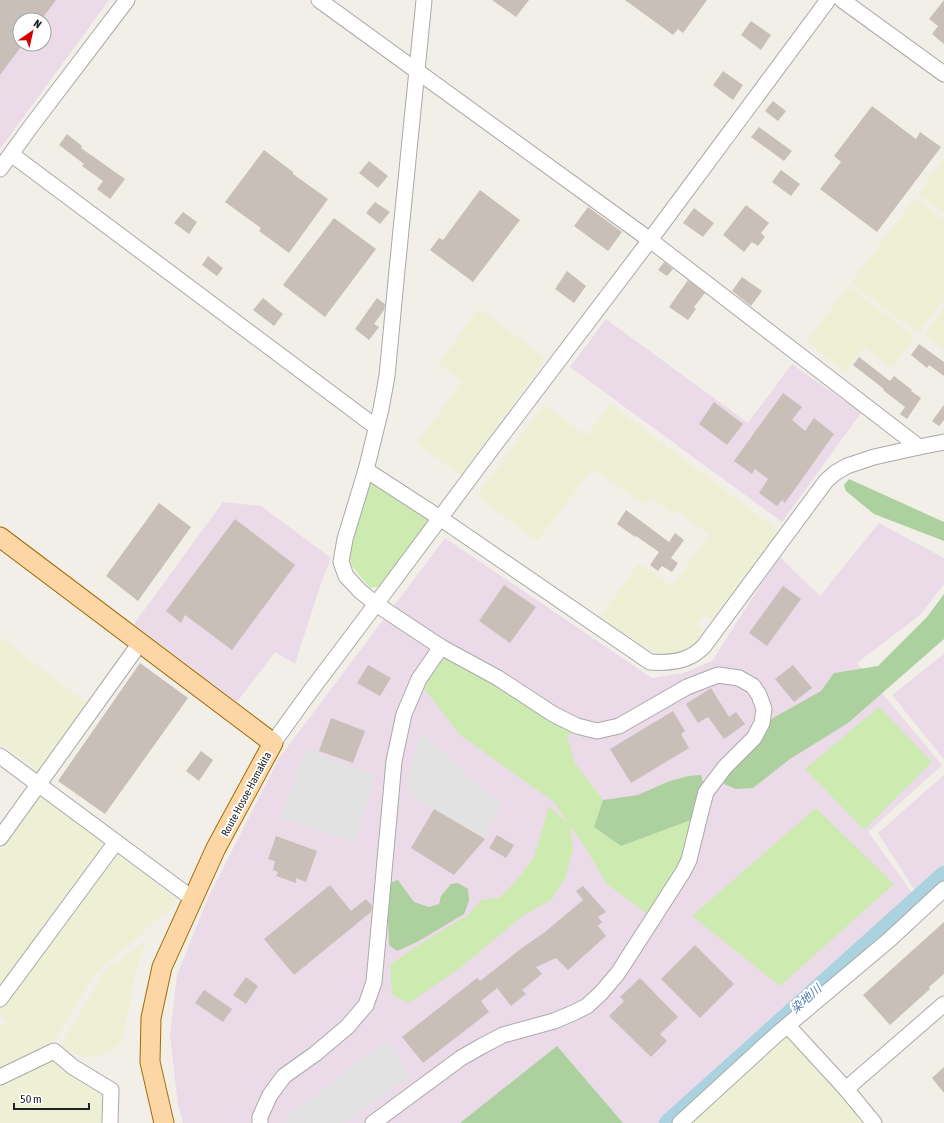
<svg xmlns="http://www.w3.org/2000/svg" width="944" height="1123" viewBox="0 0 944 1123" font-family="'Asap Condensed','Noto Sans JP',sans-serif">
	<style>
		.industrial { fill: #ebdbe8; fill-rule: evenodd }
		.farmland { fill: #eef0d5 }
		.grass { fill: #cdebb0 }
		.forest { fill: #add19e }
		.parking { fill: #e2e2e2 }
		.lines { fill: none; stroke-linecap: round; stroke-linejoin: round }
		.river { stroke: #aad3df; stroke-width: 18 }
		.building { fill: #c7bfb8 }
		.minor-casing { stroke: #a9a9a9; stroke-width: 17 }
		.major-casing { stroke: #a06b00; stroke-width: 21 }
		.minor { stroke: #fff; stroke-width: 15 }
		.major { stroke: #fcd6a4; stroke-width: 19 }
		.labels { text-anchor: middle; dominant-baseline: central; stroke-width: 4; stroke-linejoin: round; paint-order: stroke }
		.street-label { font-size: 11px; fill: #222; stroke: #fff }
		.water-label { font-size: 12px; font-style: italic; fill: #4a7aab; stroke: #fff }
	</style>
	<rect width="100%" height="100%" fill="#f2efe9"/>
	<!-- industrial -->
	<g class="industrial">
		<path d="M0,0H109L0,149ZM20,20H44V44H20Z"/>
		<polygon points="606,319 748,423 792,364 861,413 782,522 570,367"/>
		<polygon points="223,502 261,506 331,558 321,583 295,664 275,652 237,702 134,624"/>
		<polygon points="879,523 944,558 944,584 920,615 857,663 942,765 868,832 913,894 660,1123 183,1123 178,1105 170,1035 177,975 207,900 279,758 445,538 652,678 684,673 712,661 779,556 820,596"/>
		<polygon points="944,654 944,761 943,758 892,695"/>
		<polygon points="944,775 944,870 917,894 878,833"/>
	</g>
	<!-- farmland -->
	<g class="farmland">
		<polygon points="944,158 944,213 918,194"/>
		<polygon points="915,198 944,220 944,299 920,331 914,330 851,283"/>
		<polygon points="848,286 912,335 912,342 892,368 864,347 845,372 807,342"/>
		<polygon points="944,307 944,350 924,335"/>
		<polygon points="479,308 546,358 461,476 417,443 462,382 438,364"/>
		<polygon points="544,404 587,436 610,404 780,532 714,622 704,615 696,625 706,633 700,642 680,655 662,655 656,654 599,618 639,563 672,586 709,535 677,511 674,515 650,497 646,505 593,469 537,541 477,496"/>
		<polygon points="0,637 88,704 39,772 0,743"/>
		<polygon points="41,795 104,843 0,987 0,852"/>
		<polygon points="116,852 177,900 168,912 155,920 145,931 94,975 55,1040 0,1071 0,1026 8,1022 0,1015 0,1009"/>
		<polygon points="147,938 135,975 124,1033 118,1045 105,1054 91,1057 81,1057 63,1047 63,1041 107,968 121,960"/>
		<polygon points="789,1032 868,1123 689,1123"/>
		<polygon points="52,1055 96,1085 104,1095 106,1123 0,1123 0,1080"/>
	</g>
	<!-- grass -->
	<g class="grass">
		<polygon points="370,480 431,520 384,586 370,588 351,565 348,546"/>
		<polygon points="447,655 572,732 567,737 575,763 603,800 594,827 621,846 691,820 679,878 647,914 606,883 585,847 570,826 573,848 566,877 551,900 524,915 460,968 409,1003 392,995 390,965 412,949 468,915 481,900 499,898 517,880 534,857 549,806 568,823 554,802 460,735 422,686"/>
		<polygon points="879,707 932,762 864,830 805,769"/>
		<polygon points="816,808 894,884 780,986 692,916"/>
	</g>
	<!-- forest -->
	<g class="forest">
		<polygon points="849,479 944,522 944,541 874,514 846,491 844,485"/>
		<polygon points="944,594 944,639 848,723 790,759 753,788 736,789 724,784 731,761 773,718 821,691 834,673 878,666 927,617"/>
		<polygon points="701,775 704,785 691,820 621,846 594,827 603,800 638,795 667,782 688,776"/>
		<polygon points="398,880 414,902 429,907 439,904 441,896 451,884 458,883 468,889 469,901 464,914 417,942 397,951 389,945 388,921 389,883"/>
		<polygon points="557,1046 623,1123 460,1123"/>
	</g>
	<!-- parking -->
	<g class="parking">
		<polygon points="421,732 501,805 485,839 413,797 406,783"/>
		<polygon points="306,749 375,775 355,843 280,818"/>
		<polygon points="387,1040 410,1076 345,1123 286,1123 287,1117"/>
	</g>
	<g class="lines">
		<!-- river -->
		<polyline class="river" points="668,1123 944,875"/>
	</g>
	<!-- building -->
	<g class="building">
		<polygon points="0,0 56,0 41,20 20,20 20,48 0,75"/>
		<polygon points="492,0 529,0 516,17"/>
		<polygon points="625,0 707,0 683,33 678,29 673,35"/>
		<polygon points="944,0 944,44 932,34 938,26 929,19"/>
		<polygon points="751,21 771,35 761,50 741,35"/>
		<polygon points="723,71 743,85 733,100 713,85"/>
		<polygon points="773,101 786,111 778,121 765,111"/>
		<polygon points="872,106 916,139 920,132 941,147 877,232 820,189 841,162 834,156"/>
		<polygon points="759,127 792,151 784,161 751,137"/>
		<polygon points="67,134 82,146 81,148 125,179 110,199 97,189 103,181 82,166 84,164 59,145"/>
		<polygon points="264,150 293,172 293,174 328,199 289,253 259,231 261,228 225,202"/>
		<polygon points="369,161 388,176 378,188 359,173"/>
		<polygon points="781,170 800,184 791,196 772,182"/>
		<polygon points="480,190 520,220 473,282 430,250 439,238 443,240"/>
		<polygon points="375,202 390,212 380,224 366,213"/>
		<polygon points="746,205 769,223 761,233 765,237 758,246 752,242 744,252 723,235"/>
		<polygon points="588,207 622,232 608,251 574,226"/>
		<polygon points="694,208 714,223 703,237 683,223"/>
		<polygon points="183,212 197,222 189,234 174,223"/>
		<polygon points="334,218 376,249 325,317 283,285"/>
		<polygon points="208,256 223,268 217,276 202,265"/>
		<polygon points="664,262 673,269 667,276 658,270"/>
		<polygon points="567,271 586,286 574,303 555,289"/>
		<polygon points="742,277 762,291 751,306 732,291"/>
		<polygon points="688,280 705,293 694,307 696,309 688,320 669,307"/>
		<polygon points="263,298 283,314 274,326 253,310"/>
		<polygon points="377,298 385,304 384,310 374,324 379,327 369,340 355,329"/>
		<polygon points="919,344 944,362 944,376 929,365 927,368 911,355"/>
		<polygon points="859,357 890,381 894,376 912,390 911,391 921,398 907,419 900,414 905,407 883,390 884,389 853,365"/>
		<polygon points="783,393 802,407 792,420 805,431 814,418 834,434 785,503 782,500 777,506 759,493 768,479 755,469 752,474 734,461"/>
		<polygon points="714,402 743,424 727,445 699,424"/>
		<polygon points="944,405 944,420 939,426 932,421"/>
		<polygon points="159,503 191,527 138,601 106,576"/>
		<polygon points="626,510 669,542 675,533 684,540 671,558 678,563 672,572 662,566 658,571 650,565 659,552 636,536 635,537 617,524"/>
		<polygon points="235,519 295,565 232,650 185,615 181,623 166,611"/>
		<polygon points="504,585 536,607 510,643 479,621"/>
		<polygon points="783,586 801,599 767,646 749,633"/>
		<polygon points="140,663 188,698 105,814 58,781"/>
		<polygon points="368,665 391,678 380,696 357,683"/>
		<polygon points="793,665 812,688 794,702 775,679"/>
		<polygon points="711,688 729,717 736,712 745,724 724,739 708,717 698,723 686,704"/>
		<polygon points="673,711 685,731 681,734 689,748 631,783 610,749"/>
		<polygon points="331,718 365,731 353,763 319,751"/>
		<polygon points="201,751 213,760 199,781 186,771"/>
		<polygon points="434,809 485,839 454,875 411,848"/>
		<polygon points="497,835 514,845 506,858 489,848"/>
		<polygon points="276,836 317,851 306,882 296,878 296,883 276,876 278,872 273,870 275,861 268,859"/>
		<polygon points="330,885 351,911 366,899 372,906 371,912 294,975 264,939"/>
		<polygon points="583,886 606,912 598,917 602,922 598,926 606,936 568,970 556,958 536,967 542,974 522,990 526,994 511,1006 497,988 481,1001 489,1012 423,1063 402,1037 477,978 480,981 522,948 545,932 583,900 576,891"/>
		<polygon points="944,922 944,974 929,987 930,989 890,1025 863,995"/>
		<polygon points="695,945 734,984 700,1018 661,979"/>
		<polygon points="246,977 258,986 246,1004 233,995"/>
		<polygon points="640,978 678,1017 660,1034 667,1041 651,1057 609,1016 624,1001 620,997"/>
		<polygon points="204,990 232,1009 223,1022 195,1003"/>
		<polygon points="944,1067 944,1093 932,1078"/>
	</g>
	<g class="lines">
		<defs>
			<g id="minor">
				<polyline points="319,0 650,240 919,447"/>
				<polyline points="842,0 944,74"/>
				<polyline points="11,154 376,427"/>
				<polyline points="0,169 32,125 127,0"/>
				<path d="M366,470L440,518L650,662C663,663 678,663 691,656C695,654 700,650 704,646L826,481L835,473L847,466L874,457L919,447L944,442"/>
				<polyline points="273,743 309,693 376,604 493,447 650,240 828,0"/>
				<polyline points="0,756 193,899"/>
				<polyline points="0,838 140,643"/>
				<polyline points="0,999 116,842"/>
				<polyline points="788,1026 846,1089 874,1123"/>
				<polyline points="0,1077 54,1051 73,1067 111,1090 110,1123"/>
				<polyline points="846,1089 944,1004"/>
				<polyline points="260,1123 260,1117 270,1095 284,1076 315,1054 347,1027 366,1005 374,982 394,761 404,714 419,679 441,647"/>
				<polyline points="373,1123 461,1058 482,1046 503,1035 554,1021 573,1013 587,1006 601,993 618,973 683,872 689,860 702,807 706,792 725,767 754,738 762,723 764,709 759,695 753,686 739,678 718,675 687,687 619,726 597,731 577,726 553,714 498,678 441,647 376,604 360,591 346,576 341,562 345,539 366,470 381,409 387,376 397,270 424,0"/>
				<polyline points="680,1123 776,1035 889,940 944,889"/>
			</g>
			<polyline id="major" points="0,537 273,743 216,848 162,967 151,1018 150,1062 164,1123"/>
		</defs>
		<!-- minor casing -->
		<use href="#minor" class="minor-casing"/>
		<!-- major casing -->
		<use href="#major" class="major-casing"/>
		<!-- minor -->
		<use href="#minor" class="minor"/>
		<!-- major -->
		<use href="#major" class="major"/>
	</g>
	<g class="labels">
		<!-- street labels -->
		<g class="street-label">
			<text transform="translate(246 794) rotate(-62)">Route Hosoe-Hamakita</text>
		</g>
		<!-- water labels -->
		<g class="water-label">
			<text transform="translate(806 999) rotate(-42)">染地川</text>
		</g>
	</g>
	<!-- north arrow -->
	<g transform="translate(32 32) rotate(34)"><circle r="19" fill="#ffffff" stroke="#a7a7a7"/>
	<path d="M0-3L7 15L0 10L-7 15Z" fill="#d40000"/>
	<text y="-6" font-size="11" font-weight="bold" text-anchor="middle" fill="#222222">N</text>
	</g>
	<!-- scale -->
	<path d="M14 1103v6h75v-6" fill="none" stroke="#222222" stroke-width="2"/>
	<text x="20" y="1103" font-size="12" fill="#222222" stroke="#ffffff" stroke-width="3" paint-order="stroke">50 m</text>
</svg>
